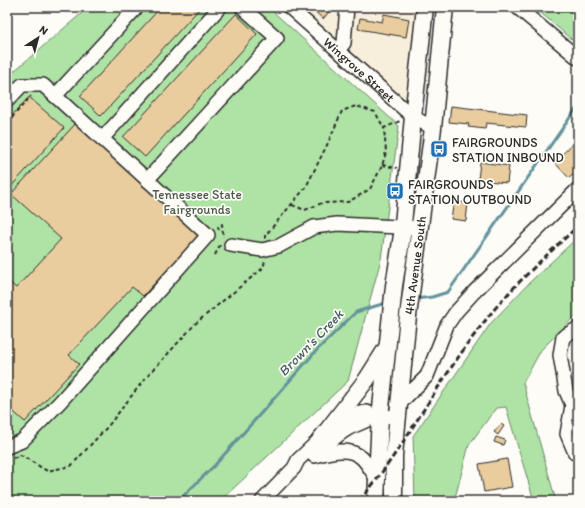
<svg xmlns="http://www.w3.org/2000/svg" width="585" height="508" viewBox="0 0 585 508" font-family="Itim,sans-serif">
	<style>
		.built { fill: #f7eedc }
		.green { fill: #aee3a5; stroke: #6c8768 }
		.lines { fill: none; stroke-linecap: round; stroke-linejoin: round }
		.stream { stroke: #63929b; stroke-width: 3 }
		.building { fill: #eacd9e; stroke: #2b2b2b }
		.minor-casing { stroke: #2b2b2b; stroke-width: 16 }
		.major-casing { stroke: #2b2b2b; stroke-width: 19 }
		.path { stroke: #2b2b2b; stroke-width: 2; stroke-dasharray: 4 3; stroke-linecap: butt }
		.minor { stroke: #fdfcf7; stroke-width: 13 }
		.major { stroke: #fdfcf7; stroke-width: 16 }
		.rail { stroke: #2b2b2b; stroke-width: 3; stroke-dasharray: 6 3; stroke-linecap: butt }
		.labels { text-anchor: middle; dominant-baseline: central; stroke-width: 3.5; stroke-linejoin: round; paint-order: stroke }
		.street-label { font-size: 13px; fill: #2b2b2b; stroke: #fdfcf7 }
		.poi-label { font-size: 13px; fill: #2b2b2b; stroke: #fdfcf7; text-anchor: start }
		.park-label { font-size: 13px; fill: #4c594a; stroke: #fdfcf7 }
		.water-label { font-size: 14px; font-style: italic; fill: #475f63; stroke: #fdfcf7 }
	</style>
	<rect width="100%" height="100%" fill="#fdfcf7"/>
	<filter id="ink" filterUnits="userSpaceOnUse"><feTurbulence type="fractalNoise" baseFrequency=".025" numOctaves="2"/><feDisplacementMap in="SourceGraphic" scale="8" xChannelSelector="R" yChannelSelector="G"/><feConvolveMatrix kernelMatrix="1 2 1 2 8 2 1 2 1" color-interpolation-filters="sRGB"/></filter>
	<g filter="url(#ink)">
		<!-- built -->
		<polygon class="built" points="289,7 425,7 413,117"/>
		<!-- green -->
		<g class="green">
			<polygon points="89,7 268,7 399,126 381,259 348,381 220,501 7,501 7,77"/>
			<polygon points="534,7 578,7 578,45"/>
			<polygon points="578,237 578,313 541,350 523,383 556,501 534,501 506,407 496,408 469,445 456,494 451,501 415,501 413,436 491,323 531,281"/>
		</g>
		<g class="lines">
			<!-- stream -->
			<g class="stream">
				<polyline points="415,299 432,297 448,292 578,106"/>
				<polyline points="178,501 215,465 316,351 356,312 379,305 388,303"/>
			</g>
		</g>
		<!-- building -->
		<g class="building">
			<polygon points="161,7 201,7 101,116 80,96"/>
			<polygon points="310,7 333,7 323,19"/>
			<polygon points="236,14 257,34 145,157 123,137"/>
			<polygon points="384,14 409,19 406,37 358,29 360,18 382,22"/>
			<polygon points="29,97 64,128 7,191 7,121"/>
			<polygon points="451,106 527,115 526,127 486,123 485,129 468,127 469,124 449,122"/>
			<polygon points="77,122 200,234 143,296 132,287 69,355 79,364 25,422 7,406 7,280 16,288 61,239 11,194"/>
			<polygon points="578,139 578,171 569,178 554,162"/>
			<polygon points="480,162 509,166 507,183 478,180"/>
			<polygon points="454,201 468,203 466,221 451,219"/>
			<polygon points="501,424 504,426 498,435 494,432"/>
			<polygon points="496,437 505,440 503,445 494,442"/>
			<polygon points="507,459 512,487 484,492 479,464"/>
		</g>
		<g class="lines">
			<defs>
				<g id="minor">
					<path id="s1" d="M289,7L413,117L433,128"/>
					<polyline points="517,7 578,58"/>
					<polyline points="338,50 344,43 347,7"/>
					<polyline points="55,96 137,7"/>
					<polyline points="7,101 22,85 43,85 208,235 60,402 22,441 7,447"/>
					<polyline points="102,139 220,7"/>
					<polyline points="147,180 277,38 242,7"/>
					<polyline points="231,245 262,250 279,246 314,227 337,224 420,228"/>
					<polyline points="578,328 563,337 560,355 566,391 572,405 567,434 575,453 578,453"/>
					<polyline points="400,403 427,376 447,325 456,312 474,292 578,189"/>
					<path d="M324,447C332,440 340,433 349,428C358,424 367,421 375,416"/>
					<path d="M314,456C330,452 349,446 362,458C368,464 372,472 377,479"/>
					<polyline points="262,501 294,468 298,460 335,425 346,418 355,414 367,412 375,416 399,417"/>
				</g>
				<g id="major">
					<polyline points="320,440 367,379 386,349"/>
					<polyline points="376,501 377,479 380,417 394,286 402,235 413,117 425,7"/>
					<path id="s2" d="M394,501V455L408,316L433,128L445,7"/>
				</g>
			</defs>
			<!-- minor casing -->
			<use href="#minor" class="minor-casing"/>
			<!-- major casing -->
			<use href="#major" class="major-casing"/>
			<!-- path -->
			<g class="path">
				<polyline points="7,123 31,96"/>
				<polyline points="382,165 397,168"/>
				<polyline points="292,205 305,210 322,203 348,202 370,189 382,166 386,152 384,128"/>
				<polyline points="219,230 218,227 222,224 223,237"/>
				<polyline points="265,239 265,236 306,187 327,145 342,111 356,106 375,112 384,128 400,121"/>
				<polyline points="215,255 220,245"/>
				<polyline points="13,458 21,455 47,471 71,466 109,425 143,381 196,323 263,268 265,261"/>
			</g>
			<!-- minor -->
			<use href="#minor" class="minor"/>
			<!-- major -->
			<use href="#major" class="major"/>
			<!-- rail -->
			<path class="rail" d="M359,501C394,461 419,415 449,371C462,351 477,331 492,312C518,281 548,254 578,226"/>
		</g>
	</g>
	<!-- icons -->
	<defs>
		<symbol id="bus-square" viewBox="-11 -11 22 22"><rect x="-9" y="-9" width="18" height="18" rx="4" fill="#1f6fb2" stroke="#fdfcf7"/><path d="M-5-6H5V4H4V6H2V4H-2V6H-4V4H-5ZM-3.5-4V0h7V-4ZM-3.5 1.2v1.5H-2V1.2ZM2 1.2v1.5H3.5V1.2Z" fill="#fff"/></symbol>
	</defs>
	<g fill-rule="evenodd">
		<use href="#bus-square" x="429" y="139" width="20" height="20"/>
		<use href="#bus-square" x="385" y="181" width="20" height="20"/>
	</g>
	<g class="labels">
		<!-- street labels -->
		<g class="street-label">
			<text stroke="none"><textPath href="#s1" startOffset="94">Wingrove Street</textPath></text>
			<text stroke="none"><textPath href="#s2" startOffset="237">4th Avenue South</textPath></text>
		</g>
		<!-- poi labels -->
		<g class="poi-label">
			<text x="452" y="142">FAIRGROUNDS<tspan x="452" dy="15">STATION INBOUND</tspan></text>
			<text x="408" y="184">FAIRGROUNDS<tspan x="408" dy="15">STATION OUTBOUND</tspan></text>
		</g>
		<!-- park labels -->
		<g class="park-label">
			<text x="197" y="194">Tennessee State<tspan x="197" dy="15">Fairgrounds</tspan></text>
		</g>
		<!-- water labels -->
		<g class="water-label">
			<text transform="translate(311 343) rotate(-46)">Brown's Creek</text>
		</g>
	</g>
	<!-- margin -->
	<rect width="585" height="508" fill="none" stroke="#fdfcf7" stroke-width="24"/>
	<rect x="12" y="12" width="561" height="484" fill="none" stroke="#2b2b2b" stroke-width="1.5" filter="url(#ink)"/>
	<!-- north arrow -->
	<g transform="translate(38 38) rotate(36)" stroke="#fdfcf7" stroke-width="3" paint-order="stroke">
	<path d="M0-3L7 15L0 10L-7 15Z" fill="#2b2b2b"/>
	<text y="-6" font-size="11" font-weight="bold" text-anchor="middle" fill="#2b2b2b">N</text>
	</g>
</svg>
